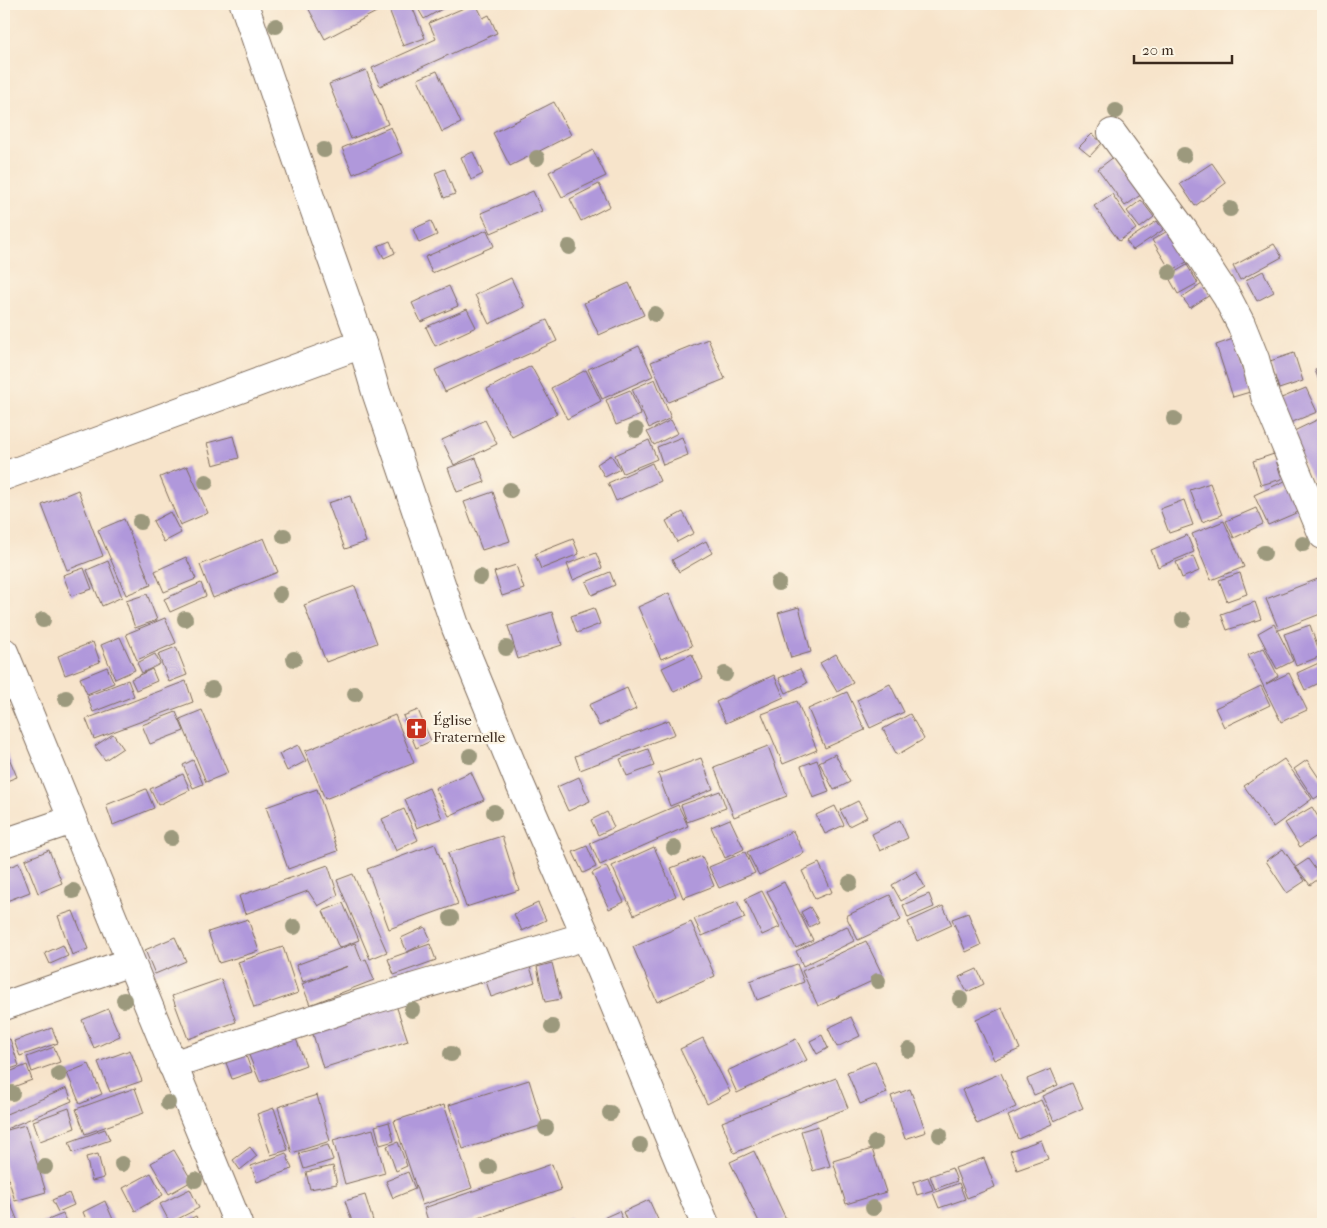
<svg xmlns="http://www.w3.org/2000/svg" width="1327" height="1228" viewBox="0 0 1327 1228" font-family="'IM FELL French Canon',serif">
	<style>
		.building { fill: #b098db }
		.lines { fill: none; stroke-linecap: round; stroke-linejoin: round }
		.minor-casing { stroke: #7d6b5b; stroke-width: 30 }
		.minor { stroke: #fff; stroke-width: 28 }
		.tree { fill: #9c997d }
		.labels { text-anchor: middle; dominant-baseline: central; stroke-width: 4.5; stroke-linejoin: round; paint-order: stroke }
		.poi-label { font-size: 15px; fill: #3b2a1e; stroke: #fcf5e5; text-anchor: start }
	</style>
	<rect width="100%" height="100%" fill="#fcf5e5"/>
	<filter id="ink" filterUnits="userSpaceOnUse"><feTurbulence type="fractalNoise" baseFrequency=".02" numOctaves="2"/><feDisplacementMap in="SourceGraphic" scale="10" xChannelSelector="R" yChannelSelector="G"/><feConvolveMatrix kernelMatrix="1 2 1 2 8 2 1 2 1" color-interpolation-filters="sRGB"/></filter>
	<filter id="wash" filterUnits="userSpaceOnUse"><feTurbulence type="fractalNoise" baseFrequency=".0096" numOctaves="4" result="noise"/><feDisplacementMap in="SourceGraphic" scale="20" xChannelSelector="R" yChannelSelector="G"/><feGaussianBlur stdDeviation="1.12" result="paint"/><feColorMatrix in="noise" values="0 0 0 0 0 0 0 0 0 0 0 0 0 0 0 0 0 1.4 0 .05"/><feComposite in="paint" operator="in"/></filter>
	<g filter="url(#wash)">
		<rect width="100%" height="100%" fill="#f7e4cb"/>
		<g id="blocks">
			<!-- building -->
			<g class="building">
				<polygon points="306,4 377,4 380,10 325,39"/>
				<polygon points="387,4 411,4 425,38 403,46"/>
				<polygon points="422,4 451,4 424,19 417,7"/>
				<polygon points="473,4 476,4 483,18 489,15 497,33 380,86 372,68 436,39 429,23"/>
				<polygon points="366,70 388,124 351,139 329,84"/>
				<polygon points="437,71 461,123 442,132 418,79"/>
				<polygon points="554,102 571,135 510,166 493,133"/>
				<polygon points="391,127 402,153 353,174 342,148"/>
				<polygon points="1092,134 1102,143 1090,156 1079,147"/>
				<polygon points="593,150 606,176 562,197 549,172"/>
				<polygon points="473,152 483,174 471,180 461,157"/>
				<polygon points="1115,156 1142,194 1125,206 1098,169"/>
				<polygon points="1212,163 1226,183 1195,206 1180,184"/>
				<polygon points="445,169 455,194 444,198 435,173"/>
				<polygon points="599,184 610,206 581,221 570,199"/>
				<polygon points="533,191 542,211 491,233 481,213"/>
				<polygon points="1112,194 1136,229 1119,241 1094,206"/>
				<polygon points="1141,200 1154,217 1140,228 1127,211"/>
				<polygon points="431,221 437,235 419,243 413,229"/>
				<polygon points="1157,221 1163,230 1133,250 1126,241"/>
				<polygon points="1171,229 1190,260 1171,271 1152,240"/>
				<polygon points="487,230 494,246 432,273 425,257"/>
				<polygon points="390,241 395,253 384,258 378,246"/>
				<polygon points="1274,244 1282,257 1240,280 1233,266"/>
				<polygon points="1187,265 1198,283 1178,294 1168,276"/>
				<polygon points="1263,271 1274,292 1257,301 1246,280"/>
				<polygon points="511,278 525,307 489,324 475,295"/>
				<polygon points="629,283 644,315 599,335 584,303"/>
				<polygon points="1202,284 1210,295 1190,308 1182,297"/>
				<polygon points="449,286 458,306 421,322 412,303"/>
				<polygon points="467,309 476,327 435,346 426,327"/>
				<polygon points="547,320 557,341 445,392 435,370"/>
				<polygon points="708,339 725,379 668,402 651,362"/>
				<polygon points="1233,339 1250,392 1233,397 1216,345"/>
				<polygon points="639,346 653,376 602,399 588,369"/>
				<polygon points="1294,353 1303,381 1279,389 1270,361"/>
				<polygon points="531,366 557,414 512,437 487,389"/>
				<polygon points="1323,366 1323,391 1315,370"/>
				<polygon points="586,370 601,401 567,419 551,388"/>
				<polygon points="655,379 671,418 649,428 632,389"/>
				<polygon points="1306,388 1317,412 1290,423 1279,399"/>
				<polygon points="630,390 641,415 616,425 606,400"/>
				<polygon points="1323,417 1323,482 1315,486 1290,433"/>
				<polygon points="485,420 497,444 454,465 442,440"/>
				<polygon points="671,420 678,433 654,445 647,432"/>
				<polygon points="233,436 239,458 213,465 207,443"/>
				<polygon points="682,437 688,455 663,465 657,447"/>
				<polygon points="649,440 657,459 623,473 615,455"/>
				<polygon points="1274,454 1282,479 1261,485 1253,461"/>
				<polygon points="611,455 620,469 605,477 597,464"/>
				<polygon points="476,458 485,482 457,492 448,468"/>
				<polygon points="652,463 660,481 616,501 608,483"/>
				<polygon points="187,466 208,513 180,525 160,477"/>
				<polygon points="1296,476 1310,507 1268,525 1254,495"/>
				<polygon points="1210,483 1222,515 1202,522 1190,490"/>
				<polygon points="78,490 103,556 67,570 42,505"/>
				<polygon points="493,492 510,541 482,550 464,502"/>
				<polygon points="350,496 366,542 345,549 328,503"/>
				<polygon points="1184,500 1193,525 1169,533 1160,509"/>
				<polygon points="1256,508 1263,524 1234,538 1226,521"/>
				<polygon points="170,512 181,533 164,542 153,521"/>
				<polygon points="683,512 694,533 677,542 666,521"/>
				<polygon points="124,519 151,585 126,595 98,530"/>
				<polygon points="1224,521 1244,567 1211,580 1192,534"/>
				<polygon points="1187,535 1194,552 1158,567 1151,550"/>
				<polygon points="264,538 278,572 213,598 200,565"/>
				<polygon points="573,539 579,554 541,569 535,554"/>
				<polygon points="706,541 712,553 679,572 672,560"/>
				<polygon points="596,553 602,568 573,580 567,564"/>
				<polygon points="1193,556 1199,571 1182,578 1176,562"/>
				<polygon points="186,557 196,579 164,592 155,571"/>
				<polygon points="108,561 122,597 102,606 87,570"/>
				<polygon points="516,565 524,589 502,596 494,572"/>
				<polygon points="84,568 92,589 71,596 63,575"/>
				<polygon points="610,572 615,585 592,595 586,582"/>
				<polygon points="1240,573 1247,594 1227,601 1219,580"/>
				<polygon points="1323,577 1323,613 1279,630 1266,599"/>
				<polygon points="201,583 206,596 170,612 164,599"/>
				<polygon points="355,586 377,643 326,662 304,605"/>
				<polygon points="669,593 692,646 661,659 638,607"/>
				<polygon points="147,594 157,620 135,628 126,601"/>
				<polygon points="1255,602 1261,619 1227,630 1221,614"/>
				<polygon points="799,607 811,652 791,658 778,613"/>
				<polygon points="594,608 600,624 577,633 571,616"/>
				<polygon points="552,612 562,645 518,659 508,626"/>
				<polygon points="165,618 176,643 137,660 126,634"/>
				<polygon points="1274,624 1293,661 1277,669 1258,633"/>
				<polygon points="1310,625 1321,656 1296,666 1284,634"/>
				<polygon points="120,637 135,670 115,679 101,645"/>
				<polygon points="93,642 100,662 65,675 58,656"/>
				<polygon points="176,647 187,675 169,682 158,654"/>
				<polygon points="1264,648 1278,676 1266,684 1289,673 1307,710 1281,722 1248,655"/>
				<polygon points="155,654 160,664 142,673 137,663"/>
				<polygon points="692,654 703,678 674,692 662,668"/>
				<polygon points="836,654 853,683 837,692 820,663"/>
				<polygon points="1323,661 1323,681 1305,690 1297,673"/>
				<polygon points="107,667 114,683 87,694 80,678"/>
				<polygon points="152,669 157,681 136,690 131,679"/>
				<polygon points="800,669 807,683 786,693 779,678"/>
				<polygon points="774,675 784,697 726,723 716,702"/>
				<polygon points="128,680 134,696 93,712 87,696"/>
				<polygon points="186,681 193,702 94,739 86,719"/>
				<polygon points="890,684 904,712 870,728 857,700"/>
				<polygon points="1261,686 1270,705 1224,727 1215,708"/>
				<polygon points="627,688 636,709 599,726 589,705"/>
				<polygon points="847,692 865,730 825,748 808,709"/>
				<polygon points="797,701 817,750 783,764 762,714"/>
				<polygon points="202,710 228,773 206,782 180,719"/>
				<polygon points="418,710 431,741 416,748 403,716"/>
				<polygon points="176,712 184,731 150,744 142,725"/>
				<polygon points="910,714 924,739 897,755 883,729"/>
				<polygon points="395,715 414,763 325,799 305,751"/>
				<polygon points="669,720 675,734 580,770 575,756"/>
				<polygon points="113,734 123,748 105,760 95,746"/>
				<polygon points="298,745 306,761 287,771 279,754"/>
				<polygon points="768,746 787,796 734,817 714,767"/>
				<polygon points="648,749 654,766 627,776 620,759"/>
				<polygon points="7,753 17,777 4,782 4,754"/>
				<polygon points="835,754 850,782 834,790 819,762"/>
				<polygon points="701,758 713,789 670,806 658,774"/>
				<polygon points="1284,759 1312,799 1273,827 1244,786"/>
				<polygon points="193,760 203,784 193,788 183,765"/>
				<polygon points="817,760 829,792 813,798 801,766"/>
				<polygon points="1307,760 1323,784 1323,793 1314,799 1294,769"/>
				<polygon points="471,772 484,800 449,816 435,788"/>
				<polygon points="183,774 190,790 158,805 150,789"/>
				<polygon points="579,777 590,801 568,811 557,787"/>
				<polygon points="429,788 442,818 417,828 405,799"/>
				<polygon points="146,789 154,808 113,825 106,805"/>
				<polygon points="317,789 338,851 288,869 266,807"/>
				<polygon points="720,791 726,808 687,822 681,805"/>
				<polygon points="858,801 867,817 849,826 840,810"/>
				<polygon points="678,805 688,826 600,865 590,843"/>
				<polygon points="835,806 844,825 825,834 816,815"/>
				<polygon points="1312,807 1323,825 1323,832 1300,847 1285,823"/>
				<polygon points="404,809 418,840 396,851 382,819"/>
				<polygon points="607,812 614,827 598,835 591,820"/>
				<polygon points="730,819 744,849 725,858 711,827"/>
				<polygon points="900,820 908,838 880,851 872,834"/>
				<polygon points="793,831 804,853 759,875 747,852"/>
				<polygon points="502,836 519,890 466,907 448,853"/>
				<polygon points="435,844 458,904 389,929 367,869"/>
				<polygon points="587,846 596,867 583,873 573,852"/>
				<polygon points="654,847 676,896 634,915 612,866"/>
				<polygon points="1283,849 1305,881 1287,893 1266,861"/>
				<polygon points="49,850 62,883 38,893 25,860"/>
				<polygon points="745,852 755,873 719,888 709,867"/>
				<polygon points="702,856 714,886 683,898 671,868"/>
				<polygon points="1308,859 1321,877 1310,885 1296,867"/>
				<polygon points="19,863 30,892 4,902 4,869"/>
				<polygon points="819,863 832,892 815,899 802,871"/>
				<polygon points="328,865 338,895 318,906 308,891 245,914 239,896"/>
				<polygon points="606,866 624,902 609,909 592,873"/>
				<polygon points="916,871 925,887 901,901 892,885"/>
				<polygon points="353,874 387,952 370,959 337,880"/>
				<polygon points="784,882 813,940 796,948 767,891"/>
				<polygon points="762,891 780,927 762,935 745,899"/>
				<polygon points="929,894 934,907 908,918 903,905"/>
				<polygon points="890,895 901,920 858,940 846,916"/>
				<polygon points="737,901 745,918 702,936 694,919"/>
				<polygon points="343,903 359,940 339,948 323,911"/>
				<polygon points="538,903 546,920 522,931 514,914"/>
				<polygon points="943,906 952,925 917,941 908,922"/>
				<polygon points="810,907 819,922 809,927 801,912"/>
				<polygon points="73,911 88,949 72,955 58,916"/>
				<polygon points="968,913 981,945 966,952 952,919"/>
				<polygon points="248,919 259,951 219,963 208,932"/>
				<polygon points="691,922 715,976 657,1002 633,947"/>
				<polygon points="847,926 854,941 803,966 796,951"/>
				<polygon points="425,927 431,940 407,952 401,938"/>
				<polygon points="175,937 186,961 155,974 145,950"/>
				<polygon points="866,941 883,976 818,1006 802,971"/>
				<polygon points="355,943 362,961 366,959 374,980 310,1005 302,984 348,966 303,982 296,965"/>
				<polygon points="430,944 436,960 394,975 388,959"/>
				<polygon points="63,945 68,956 50,964 45,953"/>
				<polygon points="283,947 298,993 254,1008 238,962"/>
				<polygon points="552,963 561,999 545,1002 537,967"/>
				<polygon points="797,964 804,982 757,1000 750,981"/>
				<polygon points="530,967 535,982 491,997 486,981"/>
				<polygon points="977,969 984,984 967,992 959,977"/>
				<polygon points="221,979 236,1022 188,1039 172,996"/>
				<polygon points="396,1005 408,1041 323,1068 312,1031"/>
				<polygon points="1002,1008 1020,1049 994,1060 976,1020"/>
				<polygon points="108,1009 120,1036 94,1048 82,1020"/>
				<polygon points="851,1017 860,1036 837,1047 828,1028"/>
				<polygon points="52,1028 58,1043 20,1056 14,1041"/>
				<polygon points="822,1035 828,1048 817,1054 810,1041"/>
				<polygon points="295,1036 306,1065 260,1082 248,1053"/>
				<polygon points="703,1038 730,1092 707,1104 680,1049"/>
				<polygon points="10,1039 19,1066 4,1071 4,1041"/>
				<polygon points="796,1039 807,1060 737,1093 727,1071"/>
				<polygon points="54,1047 60,1062 32,1072 27,1057"/>
				<polygon points="130,1050 142,1081 110,1092 98,1062"/>
				<polygon points="245,1053 252,1072 232,1079 225,1060"/>
				<polygon points="875,1061 887,1093 860,1104 847,1072"/>
				<polygon points="89,1064 102,1094 80,1104 67,1073"/>
				<polygon points="27,1065 32,1080 5,1090 4,1074"/>
				<polygon points="1051,1069 1058,1085 1034,1095 1027,1079"/>
				<polygon points="1001,1073 1016,1107 977,1124 962,1090"/>
				<polygon points="836,1078 848,1108 734,1153 722,1122"/>
				<polygon points="529,1080 543,1125 463,1149 449,1105"/>
				<polygon points="1072,1083 1083,1108 1054,1121 1042,1096"/>
				<polygon points="67,1088 72,1101 6,1129 4,1123 4,1115"/>
				<polygon points="135,1088 144,1113 85,1134 76,1109"/>
				<polygon points="910,1089 926,1132 905,1139 891,1096"/>
				<polygon points="317,1095 330,1141 292,1153 278,1107"/>
				<polygon points="1041,1100 1052,1124 1018,1139 1008,1116"/>
				<polygon points="444,1105 472,1188 422,1205 394,1121"/>
				<polygon points="69,1108 75,1128 40,1141 33,1121"/>
				<polygon points="274,1108 288,1150 271,1155 257,1114"/>
				<polygon points="389,1122 394,1141 380,1145 375,1126"/>
				<polygon points="25,1125 46,1192 15,1201 4,1164 4,1131"/>
				<polygon points="818,1126 830,1166 813,1171 801,1131"/>
				<polygon points="105,1129 110,1140 73,1153 69,1142"/>
				<polygon points="373,1129 385,1173 345,1184 333,1140"/>
				<polygon points="1041,1140 1048,1159 1017,1170 1010,1151"/>
				<polygon points="398,1142 407,1166 396,1171 387,1146"/>
				<polygon points="328,1145 333,1160 304,1169 299,1153"/>
				<polygon points="250,1147 257,1156 240,1170 233,1160"/>
				<polygon points="872,1149 886,1192 846,1204 833,1161"/>
				<polygon points="174,1150 192,1181 169,1194 151,1163"/>
				<polygon points="754,1151 786,1219 774,1224 760,1224 730,1162"/>
				<polygon points="286,1153 292,1169 257,1182 251,1166"/>
				<polygon points="98,1154 104,1178 92,1181 86,1157"/>
				<polygon points="984,1158 995,1187 967,1198 955,1168"/>
				<polygon points="552,1164 561,1190 461,1224 429,1224 424,1208"/>
				<polygon points="333,1166 337,1184 310,1189 306,1172"/>
				<polygon points="952,1168 957,1181 935,1189 930,1176"/>
				<polygon points="408,1172 415,1189 393,1198 386,1181"/>
				<polygon points="151,1173 163,1195 135,1211 123,1188"/>
				<polygon points="928,1177 933,1190 917,1195 913,1182"/>
				<polygon points="959,1183 965,1199 939,1208 933,1193"/>
				<polygon points="4,1187 19,1224 4,1224"/>
				<polygon points="190,1189 199,1208 170,1223 160,1204"/>
				<polygon points="69,1193 74,1205 58,1212 52,1200"/>
				<polygon points="365,1195 374,1224 353,1224 345,1201"/>
				<polygon points="649,1200 660,1224 628,1224 623,1212"/>
				<polygon points="105,1201 115,1224 88,1224 83,1212"/>
				<polygon points="619,1211 625,1224 604,1224 601,1219"/>
				<polygon points="63,1214 67,1224 38,1224"/>
				<polygon points="196,1216 199,1224 179,1224"/>
				<polygon points="571,1218 573,1224 551,1224"/>
			</g>
		</g>
	</g>
	<g filter="url(#ink)">
		<use href="#blocks" fill-opacity="0" stroke="#7d6b5b" stroke-width="1"/>
		<g class="lines">
			<defs>
				<g id="minor">
					<polyline points="244,4 311,200 362,344 376,392 456,628 519,782 586,936 705,1224"/>
					<polyline points="1112,133 1184,231 1227,297 1241,324 1255,359 1265,396 1323,535"/>
					<polyline points="4,476 362,344"/>
					<polyline points="4,652 238,1224"/>
					<polyline points="4,843 72,820"/>
					<polyline points="4,1006 130,962"/>
					<polyline points="172,1065 369,1001 586,936"/>
				</g>
			</defs>
			<!-- minor casing -->
			<use href="#minor" class="minor-casing"/>
			<!-- minor -->
			<use href="#minor" class="minor"/>
		</g>
		<!-- trees -->
		<g class="tree">
			<circle cx="276" cy="26" r="8"/>
			<circle cx="1116" cy="111" r="8"/>
			<circle cx="324" cy="150" r="8"/>
			<circle cx="1184" cy="155" r="8"/>
			<circle cx="537" cy="158" r="8"/>
			<circle cx="1230" cy="209" r="8"/>
			<circle cx="569" cy="247" r="8"/>
			<circle cx="1169" cy="272" r="8"/>
			<circle cx="655" cy="314" r="8"/>
			<circle cx="1174" cy="419" r="8"/>
			<circle cx="636" cy="430" r="8"/>
			<circle cx="206" cy="482" r="8"/>
			<circle cx="510" cy="490" r="8"/>
			<circle cx="140" cy="522" r="8"/>
			<circle cx="284" cy="536" r="8"/>
			<circle cx="1303" cy="544" r="8"/>
			<circle cx="1264" cy="553" r="8"/>
			<circle cx="480" cy="577" r="8"/>
			<circle cx="778" cy="583" r="8"/>
			<circle cx="280" cy="594" r="8"/>
			<circle cx="185" cy="619" r="8"/>
			<circle cx="43" cy="620" r="8"/>
			<circle cx="1183" cy="620" r="8"/>
			<circle cx="506" cy="648" r="8"/>
			<circle cx="294" cy="659" r="8"/>
			<circle cx="725" cy="674" r="8"/>
			<circle cx="212" cy="689" r="8"/>
			<circle cx="355" cy="694" r="8"/>
			<circle cx="66" cy="698" r="8"/>
			<circle cx="470" cy="756" r="8"/>
			<circle cx="494" cy="812" r="8"/>
			<circle cx="171" cy="838" r="8"/>
			<circle cx="674" cy="848" r="8"/>
			<circle cx="850" cy="883" r="8"/>
			<circle cx="73" cy="891" r="8"/>
			<circle cx="451" cy="918" r="8"/>
			<circle cx="294" cy="927" r="8"/>
			<circle cx="878" cy="981" r="8"/>
			<circle cx="960" cy="999" r="8"/>
			<circle cx="124" cy="1000" r="8"/>
			<circle cx="412" cy="1010" r="8"/>
			<circle cx="552" cy="1027" r="8"/>
			<circle cx="909" cy="1050" r="8"/>
			<circle cx="451" cy="1054" r="8"/>
			<circle cx="59" cy="1074" r="8"/>
			<circle cx="12" cy="1093" r="8"/>
			<circle cx="168" cy="1103" r="8"/>
			<circle cx="610" cy="1113" r="8"/>
			<circle cx="546" cy="1128" r="8"/>
			<circle cx="940" cy="1135" r="8"/>
			<circle cx="875" cy="1143" r="8"/>
			<circle cx="640" cy="1145" r="8"/>
			<circle cx="122" cy="1164" r="8"/>
			<circle cx="45" cy="1167" r="8"/>
			<circle cx="489" cy="1167" r="8"/>
			<circle cx="195" cy="1180" r="8"/>
			<circle cx="873" cy="1208" r="8"/>
		</g>
	</g>
	<!-- icons -->
	<defs>
		<symbol id="church-square" viewBox="-11 -11 22 22"><rect x="-9" y="-9" width="18" height="18" rx="4" fill="#c8321e" stroke="#fcf5e5"/><path d="M-1.2-6h2.4v3.5h3.3v2.4h-3.3V6h-2.4V-.1h-3.3v-2.4h3.3Z" fill="#fff"/></symbol>
	</defs>
	<g fill-rule="evenodd">
		<use href="#church-square" x="404" y="716" width="25" height="25"/>
	</g>
	<g class="labels">
		<!-- poi labels -->
		<g class="poi-label">
			<text x="433" y="720">Église<tspan x="433" dy="17">Fraternelle</tspan></text>
		</g>
	</g>
	<!-- margin -->
	<rect width="1327" height="1228" fill="none" stroke="#fcf5e5" stroke-width="20"/>
	<!-- scale -->
	<path d="M1134 55v8h98v-8" fill="none" stroke="#3b2a1e" stroke-width="2.5"/>
	<text x="1142" y="55" font-size="15" fill="#3b2a1e" stroke="#fcf5e5" stroke-width="4" paint-order="stroke">20 m</text>
</svg>
